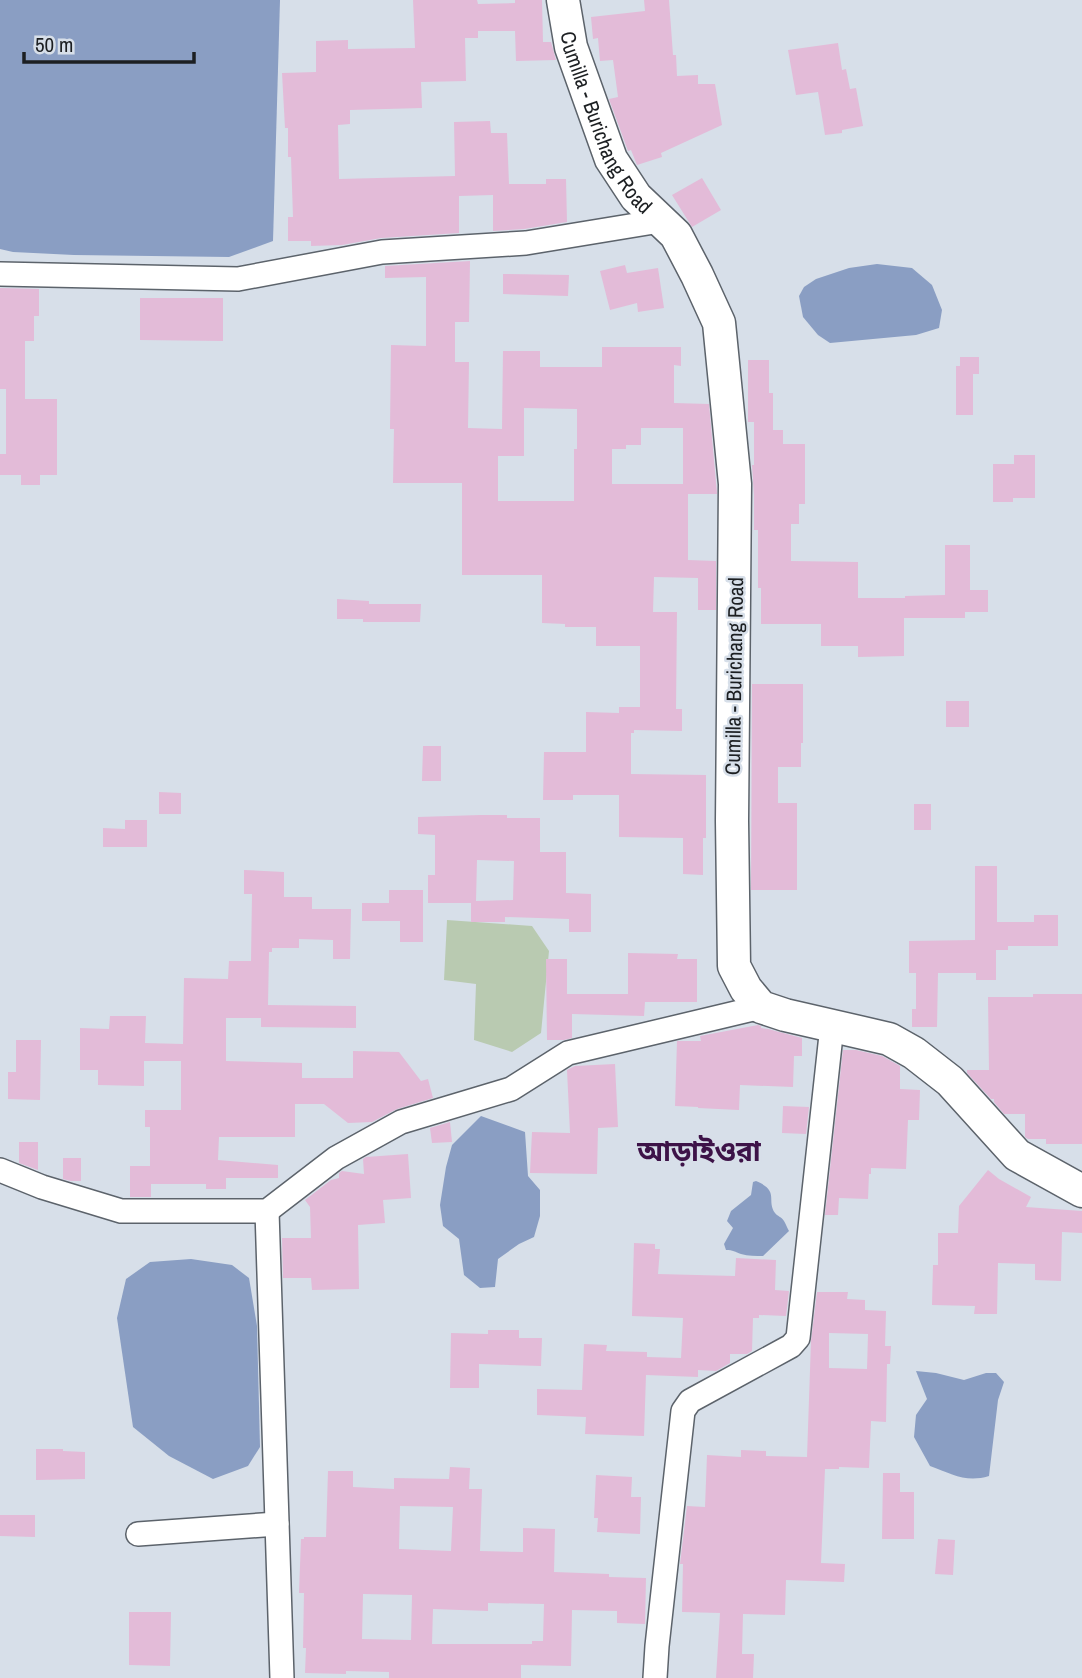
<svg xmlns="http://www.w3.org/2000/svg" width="1082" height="1678" viewBox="0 0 1082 1678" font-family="'Archivo Narrow','Noto Sans Bengali',sans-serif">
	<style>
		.green { fill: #b9cab1 }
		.water { fill: #8a9ec3 }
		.building { fill: #e3bbd8; fill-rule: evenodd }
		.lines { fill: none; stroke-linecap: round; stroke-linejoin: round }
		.street-casing { stroke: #5c636b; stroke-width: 26 }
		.secondary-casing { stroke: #5c636b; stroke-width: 35 }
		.street { stroke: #fff; stroke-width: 23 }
		.secondary { stroke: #fff; stroke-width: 32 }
		.labels { text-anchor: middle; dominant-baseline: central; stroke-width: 5; stroke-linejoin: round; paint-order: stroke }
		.street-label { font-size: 21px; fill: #1c1f22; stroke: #d7dfe9 }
		.district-label { font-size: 28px; font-weight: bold; fill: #3d1348; stroke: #d7dfe9 }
	</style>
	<rect width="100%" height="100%" fill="#d7dfe9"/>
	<!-- green -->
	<polygon class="green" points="447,920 532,926 549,951 541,1033 512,1052 474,1040 476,984 444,980"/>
	<!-- water -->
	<g class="water">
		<polygon points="0,0 280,0 273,241 229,257 74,255 13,252 0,249"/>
		<polygon points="877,264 912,268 932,285 942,310 939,328 916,335 830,343 818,335 803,317 799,296 804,287 816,279 849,268"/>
		<polygon points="481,1116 525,1132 528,1176 540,1190 540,1216 534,1237 519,1244 498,1259 495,1287 480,1288 464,1275 459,1239 443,1226 440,1205 446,1167 452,1145"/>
		<path d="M756,1181C780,1191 766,1200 775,1213C777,1216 782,1217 784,1221C786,1224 787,1228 789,1231L763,1256C756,1256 748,1256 741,1254C735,1252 733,1250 726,1250L724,1244L733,1228L727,1221L731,1211L751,1195L753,1182Z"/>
		<polygon points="191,1259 232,1265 249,1278 257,1326 260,1447 248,1466 213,1479 169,1456 133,1427 117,1318 126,1279 150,1262"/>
		<path d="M916,1371L936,1373L964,1380L986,1373H996L1004,1382L998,1400L989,1476C966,1483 952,1474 930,1466L914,1437L916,1415L927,1399Z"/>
	</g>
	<!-- building -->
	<g class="building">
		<polygon points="413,0 477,0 478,4 515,3 515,0 542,0 543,42 551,42 556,60 516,61 515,31 478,31 478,38 465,38 466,81 421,82 422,108 350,110 350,124 338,125 339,179 455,176 454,122 490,121 491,133 507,133 509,184 546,184 546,179 566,179 567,222 524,229 493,231 493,195 459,196 459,233 381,238 342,245 311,246 311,241 288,241 288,217 293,217 291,157 288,157 288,128 285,128 282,73 316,72 316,41 348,40 348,49 415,48"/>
		<polygon points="644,0 669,0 673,55 676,55 677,76 698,75 698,84 715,84 722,125 661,153 662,157 637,165 631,150 628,151 609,99 618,97 613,60 600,61 598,38 593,39 591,17 645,11"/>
		<polygon points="838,43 842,70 846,69 850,89 856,88 863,126 842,130 842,133 825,135 818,92 796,95 788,50"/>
		<polygon points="702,178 721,210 692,227 672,195"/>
		<path d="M470,261L469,322H455V362H469L468,428L502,429L503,351H540V367H602V347H681V366L674,365V403L709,404L717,494H688V560L716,561V610H698V578L654,577L653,612H677L676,709H682V731L634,730V733H631V774L706,775V838H703V875L683,874V838L619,837V795H573V800H543L544,752H586V712L619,713V707H640V646H596V627H565V624L542,623V575H462V483H393L394,429H390L391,345L426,346V277L385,278V266ZM524,408L577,409V449H574V501H498V456H524ZM641,428H683V484H612V449H626V445H641Z"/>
		<polygon points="625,265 627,273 658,268 664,308 638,312 637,303 610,310 600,271"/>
		<polygon points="503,274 569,275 568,296 503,294"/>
		<polygon points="0,288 39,289 39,316 34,316 34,341 25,341 25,399 57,399 57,475 40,475 40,485 21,485 21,475 0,475 0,454 6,454 6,389 0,389"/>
		<polygon points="140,298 223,298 223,341 140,340"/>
		<polygon points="960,357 979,357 979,374 973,374 973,415 956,415 956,366 960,366"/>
		<polygon points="748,360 769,360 769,393 773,393 773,430 783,430 783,444 805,444 805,504 799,504 799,524 791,524 791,561 858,562 858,598 905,598 905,596 945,595 945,545 970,545 970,590 988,590 988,612 965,612 965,618 904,618 904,656 858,657 858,646 821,646 821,624 761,624 761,588 758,588 758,530 754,530 754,495 752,465 754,465 754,422 748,422"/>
		<polygon points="1014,455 1035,455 1035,498 1013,498 1013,502 993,502 993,464 1014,464"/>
		<polygon points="337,599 369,601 369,604 421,604 420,622 363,622 363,619 337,619"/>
		<polygon points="752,684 803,684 803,743 801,743 801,767 778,767 778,803 797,803 797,890 751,890"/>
		<rect x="946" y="701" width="23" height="26"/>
		<polygon points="423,746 441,746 441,781 422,781"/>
		<polygon points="159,792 181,793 181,814 159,814"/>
		<rect x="914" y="804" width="17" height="26"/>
		<path d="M480,815H507V818H540V852H566V893L591,894V932H569V919L505,917V922H471V903H428V875H435V835L418,834V817ZM477,860L514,861L513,900L476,901Z"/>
		<polygon points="125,820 147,820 147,847 103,847 103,828 125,829"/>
		<polygon points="975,866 997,866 997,922 1034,922 1034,915 1058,915 1058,946 1008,946 1008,950 996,950 996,980 976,980 976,973 938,973 937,1027 912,1027 912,1009 916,1009 916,973 909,973 909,941 975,940"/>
		<polygon points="244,870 284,872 284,897 312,897 312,909 351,909 350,959 333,959 333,940 299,939 299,948 272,948 272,952 269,952 268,1005 356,1006 356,1028 261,1027 261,1018 226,1018 226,1061 302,1063 302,1078 353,1078 353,1051 399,1052 421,1081 428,1079 433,1098 397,1109 372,1122 348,1123 324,1104 295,1104 295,1137 219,1137 218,1160 278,1165 278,1178 226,1178 226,1189 206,1189 206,1184 151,1184 151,1197 130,1197 130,1166 150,1166 150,1127 145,1127 145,1110 181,1110 181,1061 144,1061 144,1086 98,1085 98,1070 80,1070 80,1028 109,1029 110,1016 146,1016 145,1043 183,1044 184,978 228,979 229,961 251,961 252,894 244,894"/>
		<polygon points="389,890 423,890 423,942 400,942 400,921 362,921 362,903 389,903"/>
		<polygon points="628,953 678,954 677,959 697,959 697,1002 645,1002 644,1016 572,1014 572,1038 564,1040 547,1040 546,959 567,959 567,994 628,994"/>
		<polygon points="1033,994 1082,994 1082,1144 1046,1144 1046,1139 1028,1139 1025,1137 1025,1114 1004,1114 994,1102 994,1099 991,1099 967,1073 967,1070 989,1070 988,997 1033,997"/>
		<polygon points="758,1025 761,1026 761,1028 768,1029 802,1038 802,1056 794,1056 793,1087 740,1085 739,1110 698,1108 698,1107 675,1106 677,1041 701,1041 700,1036"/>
		<polygon points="16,1040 41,1040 40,1100 8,1099 8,1072 16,1072"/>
		<polygon points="843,1050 856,1050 882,1056 900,1066 900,1089 920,1090 919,1120 908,1120 906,1169 871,1168 871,1174 869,1174 868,1199 839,1198 838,1215 825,1215"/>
		<polygon points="615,1064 618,1127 598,1128 597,1174 530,1173 532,1132 570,1133 567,1070 575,1066"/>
		<polygon points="783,1106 809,1107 806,1134 782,1133"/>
		<polygon points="450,1122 452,1142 432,1143 430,1128"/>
		<polygon points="19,1142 38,1142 38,1170 19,1163"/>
		<polygon points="408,1154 411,1198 383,1200 385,1223 358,1225 359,1289 312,1290 311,1278 283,1278 282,1238 311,1238 310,1207 305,1200 331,1180 339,1178 339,1173 342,1171 364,1174 363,1159 366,1157"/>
		<polygon points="63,1158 81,1158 81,1181 71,1181 63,1179"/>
		<polygon points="988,1170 999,1179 1031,1197 1026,1207 1082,1211 1082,1233 1062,1232 1061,1281 1035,1280 1035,1264 998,1263 997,1314 974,1314 975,1306 932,1305 933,1265 938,1265 938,1233 958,1233 959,1206"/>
		<polygon points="634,1243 655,1244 655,1249 660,1249 658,1274 735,1276 736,1258 776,1260 775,1290 789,1291 786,1316 759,1315 759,1318 753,1318 752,1351 747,1354 730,1354 730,1363 716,1371 698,1370 698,1377 646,1375 644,1436 585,1434 586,1417 537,1415 537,1389 582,1390 584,1344 607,1345 606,1351 647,1352 647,1357 681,1358 683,1318 632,1316"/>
		<path d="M817,1292H848L847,1299L865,1300V1310L886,1311L885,1346H891L890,1364H887L886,1422L871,1421L869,1468L839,1467V1469H825L821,1563L845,1564L844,1582L786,1580L785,1615L743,1614L742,1654H754L753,1678H716L720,1613L682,1612L683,1564H680L687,1506L705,1507L707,1455L741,1457V1450L766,1451V1456L807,1457L811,1341ZM829,1333L868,1334L867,1369L829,1368Z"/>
		<polygon points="488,1330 519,1330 519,1338 542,1338 541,1366 479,1364 479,1388 450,1388 451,1333 488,1334"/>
		<polygon points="36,1449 63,1449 63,1451 85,1452 85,1479 36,1480"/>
		<path d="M450,1467L470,1468L469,1489H482L480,1551L523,1552V1528L555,1529L554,1572L609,1574V1577L646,1578L645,1624L617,1623V1611L572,1610L571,1666L521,1665V1678H389V1672L346,1671V1674L305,1673L306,1648H303L304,1593H299L301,1539H304V1537H326L328,1471H353V1487L394,1489V1478L449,1479ZM400,1506L453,1507L451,1551L399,1549ZM363,1594L412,1595L411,1640L362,1639ZM488,1603L544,1604L543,1641H532V1644H432L433,1609L488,1611Z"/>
		<polygon points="883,1473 900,1473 900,1492 914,1492 914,1539 882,1539"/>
		<polygon points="596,1475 632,1477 631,1497 641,1497 640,1534 597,1532 598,1518 594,1518"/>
		<polygon points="0,1515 35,1515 35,1537 0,1536"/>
		<polygon points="938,1539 955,1540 953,1575 935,1574"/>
		<polygon points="129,1612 171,1612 170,1666 129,1665"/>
	</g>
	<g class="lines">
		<defs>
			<g id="street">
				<polyline points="0,274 238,279 382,252 526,243 660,221"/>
				<polyline points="0,1170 42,1187 121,1211 267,1211 336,1158 401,1122 511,1089 568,1053 761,1007"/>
				<polyline points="267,1211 282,1678"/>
				<polyline points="138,1534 277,1524"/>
				<polyline points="655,1678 657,1646 683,1411 690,1401 791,1346 798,1338 832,1026"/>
			</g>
			<g id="secondary">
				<path id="s1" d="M563,0L571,47L611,159L636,197L676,235L697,275L719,323L735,484L732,821L734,966L746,989L761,1007L785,1015L889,1039L914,1053L950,1081L1017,1155L1082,1191"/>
			</g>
		</defs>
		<!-- street casing -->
		<use href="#street" class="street-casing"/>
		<!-- secondary casing -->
		<use href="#secondary" class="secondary-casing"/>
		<!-- street -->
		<use href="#street" class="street"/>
		<!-- secondary -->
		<use href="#secondary" class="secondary"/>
	</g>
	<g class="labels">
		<!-- street labels -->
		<g class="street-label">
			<text stroke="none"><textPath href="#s1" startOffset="131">Cumilla - Burichang Road</textPath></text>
			<text transform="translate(734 676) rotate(-89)">Cumilla - Burichang Road</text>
		</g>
		<!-- district labels -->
		<g class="district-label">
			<text x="699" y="1151">আড়াইওরা</text>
		</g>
	</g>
	<!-- scale -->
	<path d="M24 52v10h170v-10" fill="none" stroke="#1c1f22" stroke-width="3.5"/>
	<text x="35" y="52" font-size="21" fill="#1c1f22" stroke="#d7dfe9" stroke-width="5" paint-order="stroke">50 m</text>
</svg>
